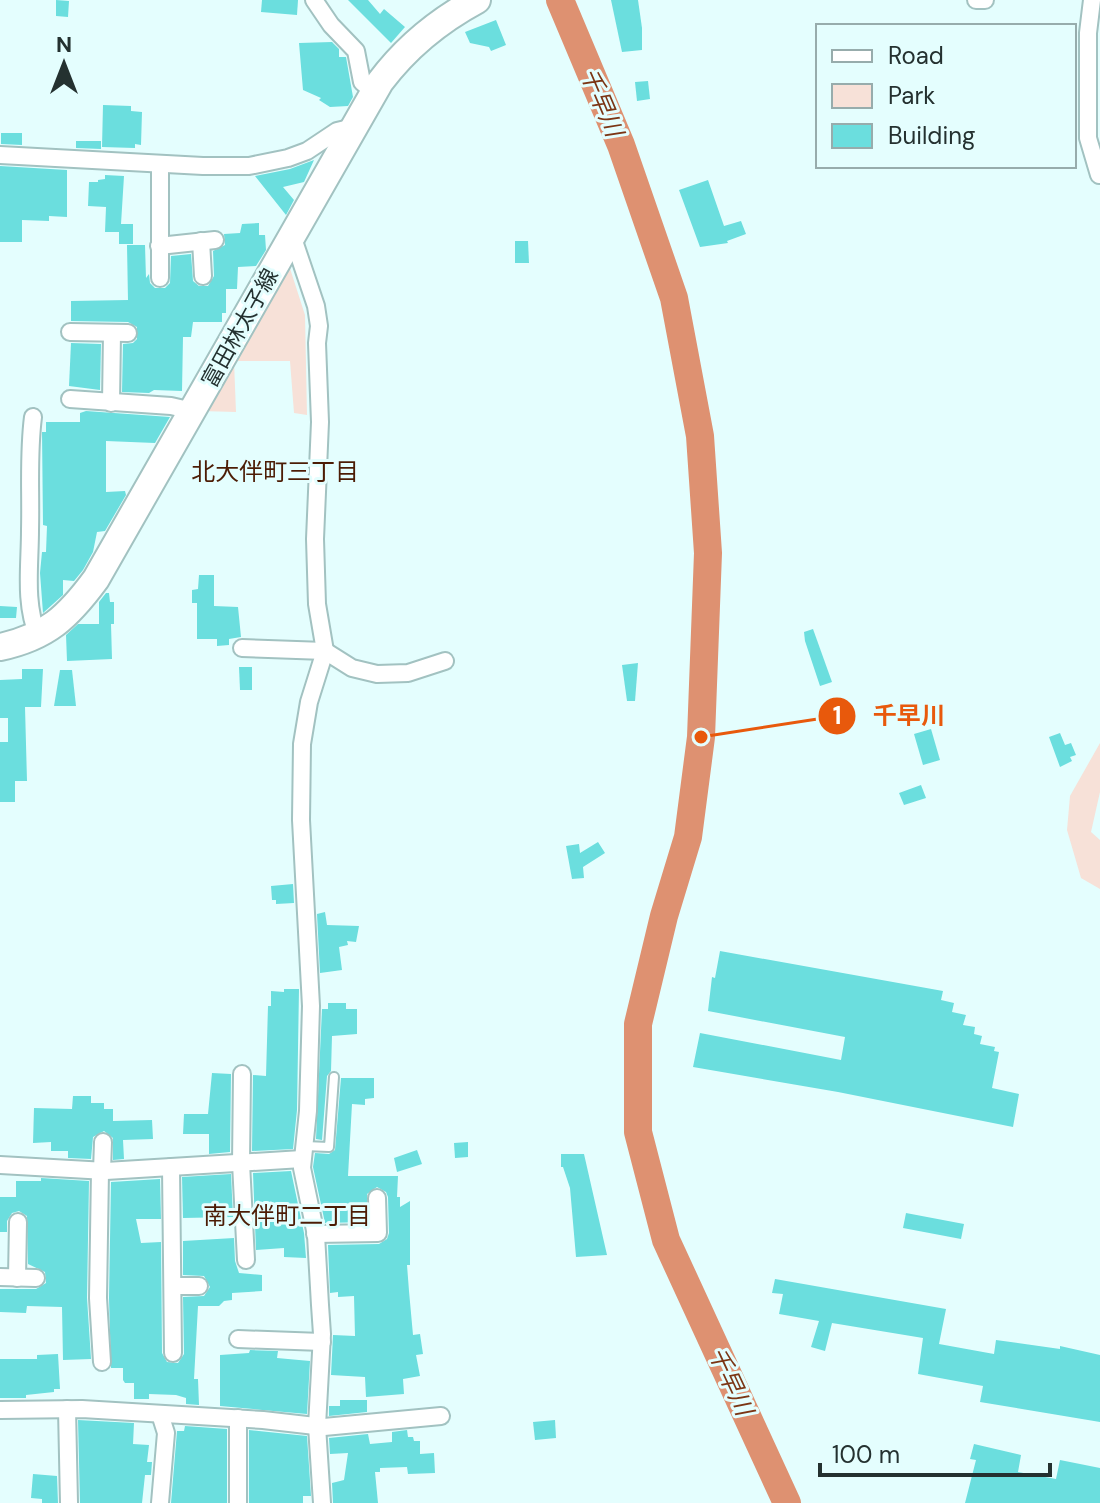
<svg xmlns="http://www.w3.org/2000/svg" width="1100" height="1503" viewBox="0 0 1100 1503" font-family="'DM Sans','Noto Sans JP',sans-serif">
	<style>
		.green { fill: #f7e1d8 }
		.lines { fill: none; stroke-linecap: round; stroke-linejoin: round }
		.river { stroke: #de9171; stroke-width: 28 }
		.building { fill: #6bdede }
		.lane-casing { stroke: #a2c2c1; stroke-width: 12 }
		.street-casing { stroke: #a2c2c1; stroke-width: 20 }
		.primary-casing { stroke: #a2c2c1; stroke-width: 30 }
		.lane { stroke: #fff; stroke-width: 8 }
		.street { stroke: #fff; stroke-width: 16 }
		.primary { stroke: #fff; stroke-width: 26 }
		.labels { text-anchor: middle; dominant-baseline: central; stroke-width: 6; stroke-linejoin: round; paint-order: stroke }
		.street-label { font-size: 22px; fill: #243130; stroke: #e4fefe }
		.water-label { font-size: 24px; font-style: italic; fill: #7b3514; stroke: #e4fefe }
		.neighbourhood-label { font-size: 24px; fill: #4c1c05; stroke: #e4fefe }
		.leader { fill: none; stroke: #e8590c; stroke-width: 3 }
		.callout-dot { fill: #e8590c; stroke: #e4fefe; stroke-width: 3 }
		.mark-label { font-size: 24px; text-anchor: middle; font-weight: bold; fill: #fff }
		.callout-label { font-size: 24px; text-anchor: middle; font-weight: bold; fill: #e8590c; stroke: #e4fefe; stroke-width: 6; stroke-linejoin: round; paint-order: stroke }
	</style>
	<rect width="100%" height="100%" fill="#e4fefe"/>
	<!-- green -->
	<g class="green">
		<polygon points="287,259 305,315 307,415 294,413 290,361 234,361 236,412 201,411"/>
		<polygon points="1100,743 1100,792 1091,832 1100,840 1100,889 1081,878 1067,830 1070,796"/>
	</g>
	<g class="lines">
		<!-- river -->
		<polyline class="river" points="560,0 621,145 674,298 700,436 708,553 701,737 688,837 664,916 638,1024 638,1132 666,1240 787,1503"/>
	</g>
	<!-- building -->
	<g class="building">
		<polygon points="56,0 69,1 68,17 56,16"/>
		<polygon points="262,0 298,0 297,15 261,12"/>
		<polygon points="348,0 368,0 380,14 384,9 405,27 391,43"/>
		<polygon points="611,0 638,0 642,28 642,50 622,52"/>
		<polygon points="496,20 506,45 491,51 489,47 470,43 465,32"/>
		<polygon points="332,42 339,49 339,57 346,57 353,97 348,106 330,107 319,100 321,98 303,90 299,43"/>
		<polygon points="648,81 650,99 637,101 635,82"/>
		<polygon points="103,105 131,106 131,111 142,112 141,145 135,144 135,148 102,147"/>
		<polygon points="1,133 22,133 22,145 1,144"/>
		<polygon points="76,141 101,141 101,149 76,148"/>
		<polygon points="314,160 304,182 283,187 294,200 286,215 255,176 290,169"/>
		<polygon points="0,166 67,170 67,217 49,216 49,221 22,220 22,242 0,242"/>
		<polygon points="105,175 124,176 121,224 133,224 133,244 119,244 119,232 105,232 106,207 88,206 89,182 98,182 98,180 105,179"/>
		<polygon points="708,180 724,226 741,221 746,234 727,241 728,243 700,247 679,190"/>
		<polygon points="259,223 259,235 265,235 266,250 256,266 238,267 237,289 226,289 226,313 222,313 222,322 193,322 191,337 183,337 182,391 154,390 149,393 122,392 123,344 133,343 137,339 137,327 128,322 71,321 71,301 128,300 127,245 145,245 146,278 149,274 150,283 155,288 165,288 170,283 171,256 191,254 193,281 199,286 208,286 214,276 213,251 225,245 224,234 240,233 242,224"/>
		<polygon points="515,241 528,241 529,263 515,263"/>
		<polygon points="71,343 101,344 100,390 69,386"/>
		<polygon points="86,411 170,417 155,443 106,441 106,492 125,491 126,495 105,531 97,532 93,552 83,570 74,581 63,580 63,595 43,613 40,573 42,552 46,552 47,526 43,525 42,432 46,432 46,422 80,422 80,413"/>
		<polygon points="199,575 214,575 214,606 238,607 241,637 229,639 229,645 217,646 217,639 197,639 197,603 192,603 192,590 198,589"/>
		<polygon points="106,593 109,593 110,602 114,602 114,624 111,624 112,659 67,661 66,635 78,624 99,624 99,602"/>
		<polygon points="0,606 17,607 16,618 0,618"/>
		<polygon points="813,629 832,682 820,686 805,641 804,632"/>
		<polygon points="638,663 635,701 627,701 622,665"/>
		<polygon points="239,667 252,667 252,690 240,690"/>
		<polygon points="22,669 43,669 41,707 25,707 27,781 15,781 15,802 0,802 0,742 8,742 8,718 0,718 0,680 22,679"/>
		<polygon points="60,670 72,670 76,706 54,706"/>
		<polygon points="931,729 940,760 923,765 914,734"/>
		<polygon points="1060,733 1065,745 1071,743 1076,755 1070,757 1072,761 1060,767 1049,737"/>
		<polygon points="921,785 926,798 904,805 899,793"/>
		<polygon points="598,842 605,853 583,867 584,878 572,879 566,846 579,844 580,853"/>
		<polygon points="293,884 294,903 276,904 276,900 272,900 271,886"/>
		<polygon points="325,912 327,925 359,926 356,942 347,941 348,945 339,947 342,970 320,973 317,914"/>
		<polygon points="720,951 943,991 941,1000 954,1003 952,1012 966,1015 963,1025 975,1027 974,1034 982,1036 980,1044 995,1047 994,1051 999,1052 992,1088 1019,1094 1013,1127 838,1092 693,1067 700,1033 841,1060 845,1037 708,1011 712,977 715,978"/>
		<polygon points="284,989 299,989 297,1110 293,1149 252,1151 253,1075 266,1076 268,1006 271,1006 271,991 284,992"/>
		<polygon points="328,1003 346,1003 346,1009 357,1009 357,1034 332,1036 331,1071 327,1076 322,1140 316,1139 322,1009 328,1009"/>
		<polygon points="212,1073 231,1074 230,1152 209,1154 209,1134 183,1134 184,1114 208,1114"/>
		<polygon points="341,1078 374,1078 374,1098 365,1099 365,1105 352,1104 348,1176 398,1176 397,1197 400,1197 400,1207 410,1201 410,1265 407,1265 409,1291 413,1335 420,1334 423,1354 416,1355 420,1376 403,1379 404,1394 366,1397 365,1377 331,1375 333,1335 355,1336 354,1296 338,1297 338,1292 330,1293 328,1245 379,1244 387,1239 389,1233 388,1197 386,1192 377,1187 367,1194 367,1222 325,1223 313,1167 315,1153 329,1154 335,1150"/>
		<polygon points="73,1096 91,1096 91,1103 104,1103 104,1109 113,1109 113,1121 152,1120 153,1139 123,1140 124,1159 113,1160 113,1138 104,1131 93,1137 91,1159 68,1158 68,1151 51,1151 51,1142 33,1143 34,1108 72,1109"/>
		<polygon points="468,1142 468,1157 455,1158 454,1143"/>
		<polygon points="417,1150 422,1164 397,1172 394,1158"/>
		<polygon points="561,1154 584,1154 607,1255 576,1257 570,1188 563,1167 561,1167"/>
		<polygon points="291,1171 304,1233 306,1258 284,1257 284,1248 256,1250 253,1173"/>
		<polygon points="231,1174 233,1217 183,1218 182,1177"/>
		<polygon points="41,1178 89,1181 87,1298 91,1359 63,1360 62,1307 27,1306 26,1313 0,1312 0,1289 36,1289 46,1283 45,1272 28,1264 27,1216 19,1211 12,1213 7,1221 7,1232 0,1232 0,1197 16,1197 16,1181 41,1181"/>
		<polygon points="160,1179 161,1219 136,1219 141,1243 161,1242 162,1353 167,1362 178,1363 184,1354 183,1297 204,1296 210,1287 204,1276 183,1275 183,1241 234,1238 235,1261 239,1273 262,1275 262,1291 232,1293 232,1300 224,1301 219,1306 198,1306 194,1379 198,1379 199,1405 186,1404 186,1398 176,1395 149,1394 149,1399 134,1399 134,1383 125,1383 123,1380 123,1368 111,1368 109,1298 111,1182"/>
		<polygon points="906,1213 964,1224 961,1239 903,1228"/>
		<polygon points="775,1279 946,1309 939,1344 994,1354 996,1340 1060,1349 1060,1346 1100,1355 1100,1422 980,1402 983,1386 918,1374 923,1338 832,1323 825,1351 811,1347 819,1321 779,1314 783,1294 772,1293"/>
		<polygon points="250,1350 278,1351 277,1358 310,1361 307,1414 220,1406 220,1355 249,1353"/>
		<polygon points="58,1354 60,1389 54,1389 54,1392 26,1395 26,1398 0,1398 0,1359 37,1359 37,1355"/>
		<polygon points="340,1400 367,1400 367,1412 329,1416 329,1406 340,1406"/>
		<polygon points="78,1420 134,1423 133,1444 149,1445 147,1462 152,1462 151,1475 145,1475 142,1503 80,1503"/>
		<polygon points="555,1420 556,1438 535,1440 533,1422"/>
		<polygon points="185,1426 227,1429 227,1503 171,1503 177,1431 184,1431"/>
		<polygon points="249,1430 307,1436 311,1496 303,1496 303,1503 249,1503"/>
		<polygon points="407,1430 408,1437 413,1437 414,1441 420,1441 420,1454 434,1453 435,1473 408,1474 407,1467 380,1468 380,1472 375,1472 378,1503 333,1503 332,1483 344,1480 348,1453 330,1454 329,1438 368,1434 370,1444 392,1442 392,1432"/>
		<polygon points="974,1444 1021,1455 1018,1472 1056,1479 1060,1460 1100,1468 1100,1503 965,1503 976,1460 970,1459"/>
		<polygon points="33,1474 57,1476 58,1503 42,1503 42,1499 31,1498"/>
	</g>
	<g class="lines">
		<defs>
			<polyline id="lane" points="305,1146 329,1147 334,1077"/>
			<g id="street">
				<polyline points="314,0 331,25 356,51 362,82 374,92"/>
				<polyline points="976,0 985,0"/>
				<polyline points="1092,0 1088,33 1088,138 1099,175"/>
				<polyline points="0,155 203,166 249,166 288,158 307,151 337,131 354,127"/>
				<polyline points="160,164 160,278"/>
				<polyline points="292,235 316,306 319,326 317,343 320,422 315,539 317,604 325,651 309,702 302,744 301,820 311,1006 308,1111 302,1168 316,1235 320,1305 322,1334 317,1426 322,1503"/>
				<polyline points="201,241 203,276"/>
				<polyline points="159,246 215,240"/>
				<polyline points="70,332 128,333"/>
				<polyline points="70,399 171,406 193,411"/>
				<polyline points="111,403 112,333"/>
				<path d="M33,417C28,456 31,491 30,530C30,566 24,603 38,636"/>
				<polyline points="242,648 325,651 352,668 377,674 408,673 445,661"/>
				<polyline points="242,1074 241,1163 246,1260"/>
				<polyline points="0,1165 106,1171 302,1159"/>
				<polyline points="171,1167 173,1353"/>
				<polyline points="100,1171 98,1298 102,1362"/>
				<polyline points="102,1171 103,1142"/>
				<polyline points="315,1234 378,1233 377,1198"/>
				<polyline points="0,1277 36,1278"/>
				<polyline points="17,1278 18,1222"/>
				<polyline points="174,1286 199,1286"/>
				<polyline points="238,1339 322,1342"/>
				<polyline points="67,1409 69,1503"/>
				<polyline points="0,1410 82,1409 263,1420 324,1427 441,1416"/>
				<polyline points="160,1414 166,1433 160,1503"/>
				<polyline points="238,1503 238,1418"/>
			</g>
			<path id="primary" d="M0,647C47,637 68,617 96,579L380,82C407,46 438,21 477,0"/>
		</defs>
		<!-- lane casing -->
		<use href="#lane" class="lane-casing"/>
		<!-- street casing -->
		<use href="#street" class="street-casing"/>
		<!-- primary casing -->
		<use href="#primary" class="primary-casing"/>
		<!-- lane -->
		<use href="#lane" class="lane"/>
		<!-- street -->
		<use href="#street" class="street"/>
		<!-- primary -->
		<use href="#primary" class="primary"/>
	</g>
	<g class="labels">
		<!-- street labels -->
		<g class="street-label">
			<text transform="translate(240 328) rotate(-61)">富田林太子線</text>
		</g>
		<!-- water labels -->
		<g class="water-label">
			<text transform="translate(602 102) rotate(67)">千早川</text>
			<text transform="translate(731 1381) rotate(65)">千早川</text>
		</g>
		<!-- neighbourhood labels -->
		<g class="neighbourhood-label">
			<text x="275" y="471">北大伴町三丁目</text>
			<text x="287" y="1215">南大伴町二丁目</text>
		</g>
	</g>
	<!-- callouts -->
	<path class="leader" d="M701 737L837 716"/>
	<g class="callout-dot">
		<circle cx="701" cy="737" r="8"/>
		<circle cx="837" cy="716" r="20"/>
	</g>
	<g class="mark-label">
		<text x="837" y="724">1</text>
	</g>
	<g class="callout-label">
		<text x="909" y="724">千早川</text>
	</g>
	<!-- legend -->
	<rect x="816" y="24" width="260" height="144" fill="#e4fefe" stroke="#97acac" stroke-width="2"/>
	<rect x="832" y="50" width="40" height="12" fill="#ffffff" stroke="#97acac" stroke-width="2"/>
	<text x="888" y="64" font-size="24" fill="#243130">Road</text>
	<rect x="832" y="84" width="40" height="24" fill="#f7e1d8" stroke="#97acac" stroke-width="2"/>
	<text x="888" y="104" font-size="24" fill="#243130">Park</text>
	<rect x="832" y="124" width="40" height="24" fill="#6bdede" stroke="#97acac" stroke-width="2"/>
	<text x="888" y="144" font-size="24" fill="#243130">Building</text>
	<!-- north arrow -->
	<g transform="translate(64 64)" stroke="#e4fefe" stroke-width="6" paint-order="stroke">
	<path d="M0-6L14 30L0 20L-14 30Z" fill="#243130"/>
	<text y="-12" font-size="22" font-weight="bold" text-anchor="middle" fill="#243130">N</text>
	</g>
	<!-- scale -->
	<path d="M820 1463v12h230v-12" fill="none" stroke="#243130" stroke-width="4"/>
	<text x="832" y="1463" font-size="24" fill="#243130" stroke="#e4fefe" stroke-width="6" paint-order="stroke">100 m</text>
</svg>
